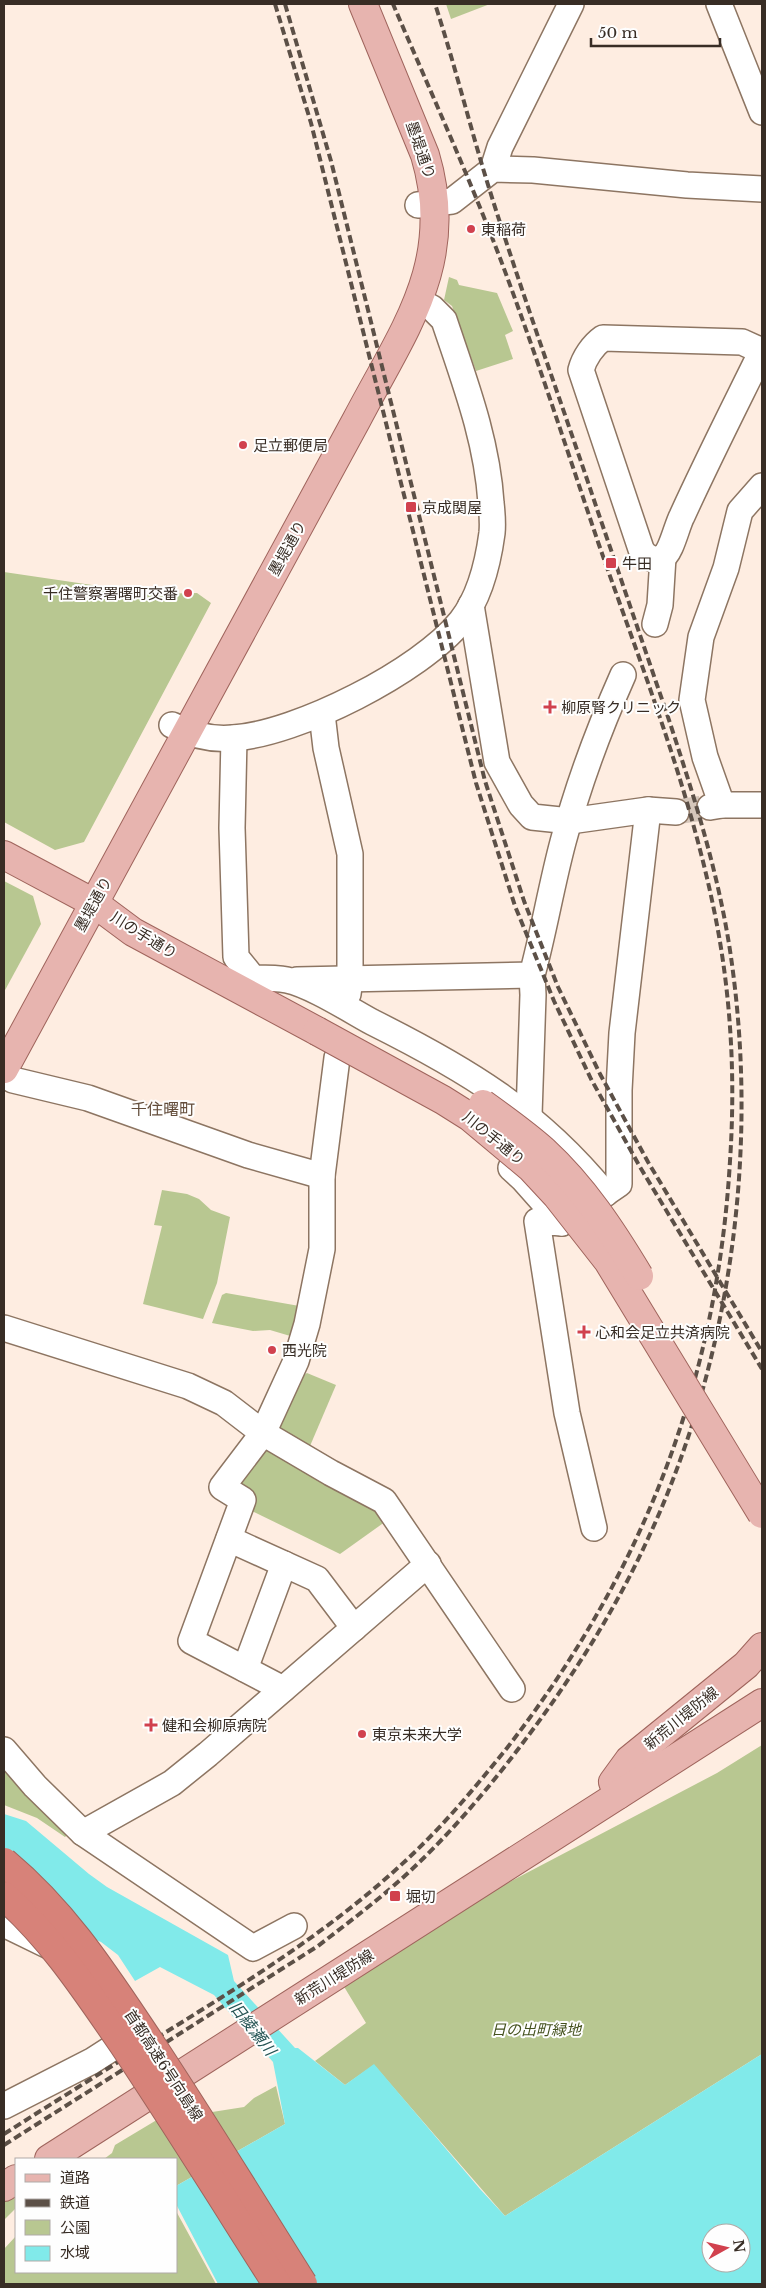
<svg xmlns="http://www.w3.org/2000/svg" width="766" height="2288" viewBox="0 0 766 2288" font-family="'Libre Baskerville','Noto Sans JP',serif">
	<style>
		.green { fill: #b8c791 }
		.water { fill: #81eaea; fill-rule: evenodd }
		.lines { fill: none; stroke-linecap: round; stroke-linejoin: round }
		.minor-tunnel { stroke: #d6c7bb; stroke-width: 25; stroke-dasharray: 25 12; stroke-linecap: butt }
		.minor-casing { stroke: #8d7562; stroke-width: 28 }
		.major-casing { stroke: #9f645c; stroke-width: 30 }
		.minor { stroke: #fff; stroke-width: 25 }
		.major { stroke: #e7b4af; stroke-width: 28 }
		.rail { stroke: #5c5047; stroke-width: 4; stroke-dasharray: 8 4; stroke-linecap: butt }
		.major-bridge-casing { stroke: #9f645c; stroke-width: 30; stroke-linecap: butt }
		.highway-bridge-casing { stroke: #9f645c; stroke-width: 30; stroke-linecap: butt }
		.major-bridge { stroke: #e7b4af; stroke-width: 28 }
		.highway-bridge { stroke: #d78279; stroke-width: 28 }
		.poi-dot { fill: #d1414e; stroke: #fefefe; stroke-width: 2 }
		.labels { text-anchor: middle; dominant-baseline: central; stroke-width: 4; stroke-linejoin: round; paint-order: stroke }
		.street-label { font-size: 15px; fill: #382d25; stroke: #fefefe }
		.poi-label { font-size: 15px; fill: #382d25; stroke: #fefefe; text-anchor: start }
		.park-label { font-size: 15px; font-style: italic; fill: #44511d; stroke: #fefefe }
		.neighbourhood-label { font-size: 16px; fill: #634d3b; stroke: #fefefe }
		.water-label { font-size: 16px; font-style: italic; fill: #255454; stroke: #fefefe }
	</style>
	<rect width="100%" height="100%" fill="#feede1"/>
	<!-- green -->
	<g class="green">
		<polygon points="446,4 490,4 451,19"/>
		<polygon points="449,277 457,280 459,285 497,293 513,331 505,335 513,359 476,371 452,306 444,300"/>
		<polygon points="4,572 153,594 197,593 211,603 84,842 55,850 4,822"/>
		<polygon points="4,881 33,896 41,924 4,992"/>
		<polygon points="162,1190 187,1194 199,1199 211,1210 230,1217 217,1283 203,1319 143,1304 162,1226 154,1225"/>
		<polygon points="226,1293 305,1307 297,1338 270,1330 253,1331 212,1323 222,1295"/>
		<polygon points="307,1373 336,1385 307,1453 275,1431 299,1378"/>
		<polygon points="265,1445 386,1511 389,1519 340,1554 248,1509 235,1492"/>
		<polygon points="762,1745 762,2054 505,2216 374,2065 345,2085 315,2061 366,2023 343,1985 464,1906 717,1773"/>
		<polygon points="4,1769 50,1819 68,1834 65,1837 37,1818 4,1805"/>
		<polygon points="276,2086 285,2124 176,2186 176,2159 104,2159 112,2153 115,2145 155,2121 244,2107 254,2098"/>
		<polygon points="16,2191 16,2208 4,2220 4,2199"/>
		<polygon points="176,2211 216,2284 4,2284 4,2249 16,2236 16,2272 176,2272"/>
	</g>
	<!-- water -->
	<path class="water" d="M4,1814L26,1821L89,1874L107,1887L228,1955L234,1981L295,2048H298L345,2085L374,2064L480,2189L505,2216L762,2054V2284H218L176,2204V2186L285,2124L273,2062L214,1995L160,1967L135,1981L118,1955L101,1942L4,1902ZM711,2233H741V2263H711Z"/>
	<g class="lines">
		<!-- minor-tunnel -->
		<polyline class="minor-tunnel" points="676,812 710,807"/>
		<defs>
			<g id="minor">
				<polyline points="719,4 762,112"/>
				<polyline points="493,169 500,147 571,4"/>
				<polyline points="418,205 452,201 493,169 533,170 687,185 762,189"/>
				<path d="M762,351L742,342L603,338C593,345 584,358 581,370L641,549C645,557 654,562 663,557C671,553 677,525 682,516C707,461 735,406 762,351V349"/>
				<polyline points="471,605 497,762 521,805 532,817 570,821 648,810 676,812"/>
				<polyline points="655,624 660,605 663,557"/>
				<polyline points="322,714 326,748 350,854 350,979 348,994"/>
				<path d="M172,725C191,735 211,740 233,738C297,734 421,671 461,621C480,597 488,563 492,533C493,523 492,512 491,503C487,439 464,380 444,320L432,308L419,301"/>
				<path d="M234,738L232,828L236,957L253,978C265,978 277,978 287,980C311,985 350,1010 372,1022C466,1069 537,1111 605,1194"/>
				<polyline points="722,805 705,757 692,700 701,637 726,568 740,511 762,486"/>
				<polyline points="710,807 722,805 762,805"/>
				<path d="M297,980L532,975C544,931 551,887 563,842C578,785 599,729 623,675"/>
				<polyline points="4,1075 13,1080 88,1098 248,1155 322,1176"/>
				<polyline points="529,1115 533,995 532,975"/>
				<polyline points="511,1168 523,1179 562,1223"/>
				<polyline points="4,1328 188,1386 224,1403 263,1433 331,1473 384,1501 512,1689"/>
				<polyline points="594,1528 567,1413 537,1221 562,1223 619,1184 619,1090 622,1033 648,810"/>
				<polyline points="229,1539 317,1579 354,1628"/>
				<polyline points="245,1669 284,1564"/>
				<polyline points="283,1689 191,1641 243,1500 222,1487 263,1433 296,1361 307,1324 322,1249 322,1176 337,1058"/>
				<polyline points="4,1750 35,1786 83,1833 253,1948 294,1926"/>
				<polyline points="83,1833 172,1783 208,1754 428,1564"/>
				<polyline points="4,1924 51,1947"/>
				<polyline points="4,2106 92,2061 131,2036 132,2027"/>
			</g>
			<g id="major">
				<polyline points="4,855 94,903 133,932 317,1031"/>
				<path d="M4,1069L357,419C404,329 457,262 425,155L363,4"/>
				<polyline points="618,1795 613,1782 629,1760 746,1665 762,1647"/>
				<polyline points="49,2159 762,1703"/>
				<polyline points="4,2187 16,2179"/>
			</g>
		</defs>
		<!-- minor casing -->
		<use href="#minor" class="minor-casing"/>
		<!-- major casing -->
		<use href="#major" class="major-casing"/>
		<!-- minor -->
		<use href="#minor" class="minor"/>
		<!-- major -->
		<use href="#major" class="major"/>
		<!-- rail -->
		<g class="rail">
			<polyline points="275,4 311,123 476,783 515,906 554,1001 591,1079 640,1167 762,1369"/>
			<polyline points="285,4 331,161 485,781 524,901 558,987 600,1074 648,1162 762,1352"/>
			<path d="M4,2134C67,2094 131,2054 195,2014C277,1963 356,1911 425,1842C454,1813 481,1780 507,1748C643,1573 717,1382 730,1161C735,1086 732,1011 719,936C695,801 643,671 598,542C566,447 535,351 500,258C467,172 429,88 393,4"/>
			<path d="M4,2145L318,1946C349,1922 380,1899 409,1872C450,1834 488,1789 522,1744C569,1682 612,1616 645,1545C728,1369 758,1164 733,972C722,883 695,799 667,714C644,647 621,579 598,512C562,404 523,297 489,188C470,127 455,65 435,4"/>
		</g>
		<defs>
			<g id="major-bridge">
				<polyline points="317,1031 443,1100 470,1117 531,1168 557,1196 608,1261 762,1514"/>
				<path d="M483,1104C504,1119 525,1134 544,1151C583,1187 612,1231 639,1276"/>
			</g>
			<g id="highway-bridge">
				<path d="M4,1862C66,1914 104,1974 149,2041C202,2121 252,2203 303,2284"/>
				<path d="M4,1896C52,1938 87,1992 123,2044C176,2123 226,2204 277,2284"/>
			</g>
		</defs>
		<!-- major-bridge casing -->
		<use href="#major-bridge" class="major-bridge-casing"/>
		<!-- highway-bridge casing -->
		<use href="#highway-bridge" class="highway-bridge-casing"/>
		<!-- major-bridge -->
		<use href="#major-bridge" class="major-bridge"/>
		<!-- highway-bridge -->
		<use href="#highway-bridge" class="highway-bridge"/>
	</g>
	<!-- markers -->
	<g class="poi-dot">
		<circle cx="471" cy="229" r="5"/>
		<circle cx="243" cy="445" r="5"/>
		<rect x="405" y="501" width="12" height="12" rx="2.5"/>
		<rect x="605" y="557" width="12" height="12" rx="2.5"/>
		<circle cx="188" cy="593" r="5"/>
		<path d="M547.5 699.5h5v5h5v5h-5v5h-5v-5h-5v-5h5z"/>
		<path d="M581.5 1324.5h5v5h5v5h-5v5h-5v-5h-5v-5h5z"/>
		<circle cx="272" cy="1350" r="5"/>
		<path d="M148.5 1717.5h5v5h5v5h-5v5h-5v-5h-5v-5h5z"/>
		<circle cx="362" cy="1734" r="5"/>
		<rect x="389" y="1890" width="12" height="12" rx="2.5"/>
	</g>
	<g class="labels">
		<!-- street labels -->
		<g class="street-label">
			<text transform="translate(421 150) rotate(71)">墨堤通り</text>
			<text transform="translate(287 548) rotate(-61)">墨堤通り</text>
			<text transform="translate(93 904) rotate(-61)">墨堤通り</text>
			<text transform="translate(144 935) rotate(32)">川の手通り</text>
			<text transform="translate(494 1138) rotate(39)">川の手通り</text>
			<text transform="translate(681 1718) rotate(-39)">新荒川堤防線</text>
			<text transform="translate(334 1977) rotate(-32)">新荒川堤防線</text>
			<text transform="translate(164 2065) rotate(57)">首都高速6号向島線</text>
		</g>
		<!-- poi labels -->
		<g class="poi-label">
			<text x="481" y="229">東稲荷</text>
			<text x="253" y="445">足立郵便局</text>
			<text x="422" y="507">京成関屋</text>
			<text x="622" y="563">牛田</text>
			<text x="178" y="593" text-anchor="end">千住警察署曙町交番</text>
			<text x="561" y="707">柳原腎クリニック</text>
			<text x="595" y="1332">心和会足立共済病院</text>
			<text x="282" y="1350">西光院</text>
			<text x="162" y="1725">健和会柳原病院</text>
			<text x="372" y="1734">東京未来大学</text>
			<text x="406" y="1896">堀切</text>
		</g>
		<!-- park labels -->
		<g class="park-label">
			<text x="536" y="2029">日の出町緑地</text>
		</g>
		<!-- neighbourhood labels -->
		<g class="neighbourhood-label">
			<text x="163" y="1109">千住曙町</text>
		</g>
		<!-- water labels -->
		<g class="water-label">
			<text transform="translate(253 2028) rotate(52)">旧綾瀬川</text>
		</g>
	</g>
	<!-- border -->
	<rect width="766" height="2288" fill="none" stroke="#382d25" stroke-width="10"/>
	<!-- legend -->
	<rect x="15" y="2158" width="162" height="115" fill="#fefefe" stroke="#afaaa7"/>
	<rect x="25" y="2174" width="25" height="8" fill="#e7b4af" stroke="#afaaa7"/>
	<text x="60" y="2183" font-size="15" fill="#382d25">道路</text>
	<rect x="25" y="2199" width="25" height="8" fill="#5c5047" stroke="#afaaa7"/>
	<text x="60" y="2208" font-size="15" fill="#382d25">鉄道</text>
	<rect x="25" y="2220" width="25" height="15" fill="#b8c791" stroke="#afaaa7"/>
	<text x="60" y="2233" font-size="15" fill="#382d25">公園</text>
	<rect x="25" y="2246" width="25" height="15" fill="#81eaea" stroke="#afaaa7"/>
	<text x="60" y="2258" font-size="15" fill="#382d25">水域</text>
	<!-- north arrow -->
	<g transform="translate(726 2248) rotate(82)"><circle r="24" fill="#fefefe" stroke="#afaaa7"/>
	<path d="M0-4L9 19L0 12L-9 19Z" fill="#d1414e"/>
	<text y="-8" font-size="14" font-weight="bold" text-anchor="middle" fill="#382d25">N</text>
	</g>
	<!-- scale -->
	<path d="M591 38v8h129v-8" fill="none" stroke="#382d25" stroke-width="2.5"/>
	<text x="598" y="38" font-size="15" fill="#382d25" stroke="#fefefe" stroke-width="4" paint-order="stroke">50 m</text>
</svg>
